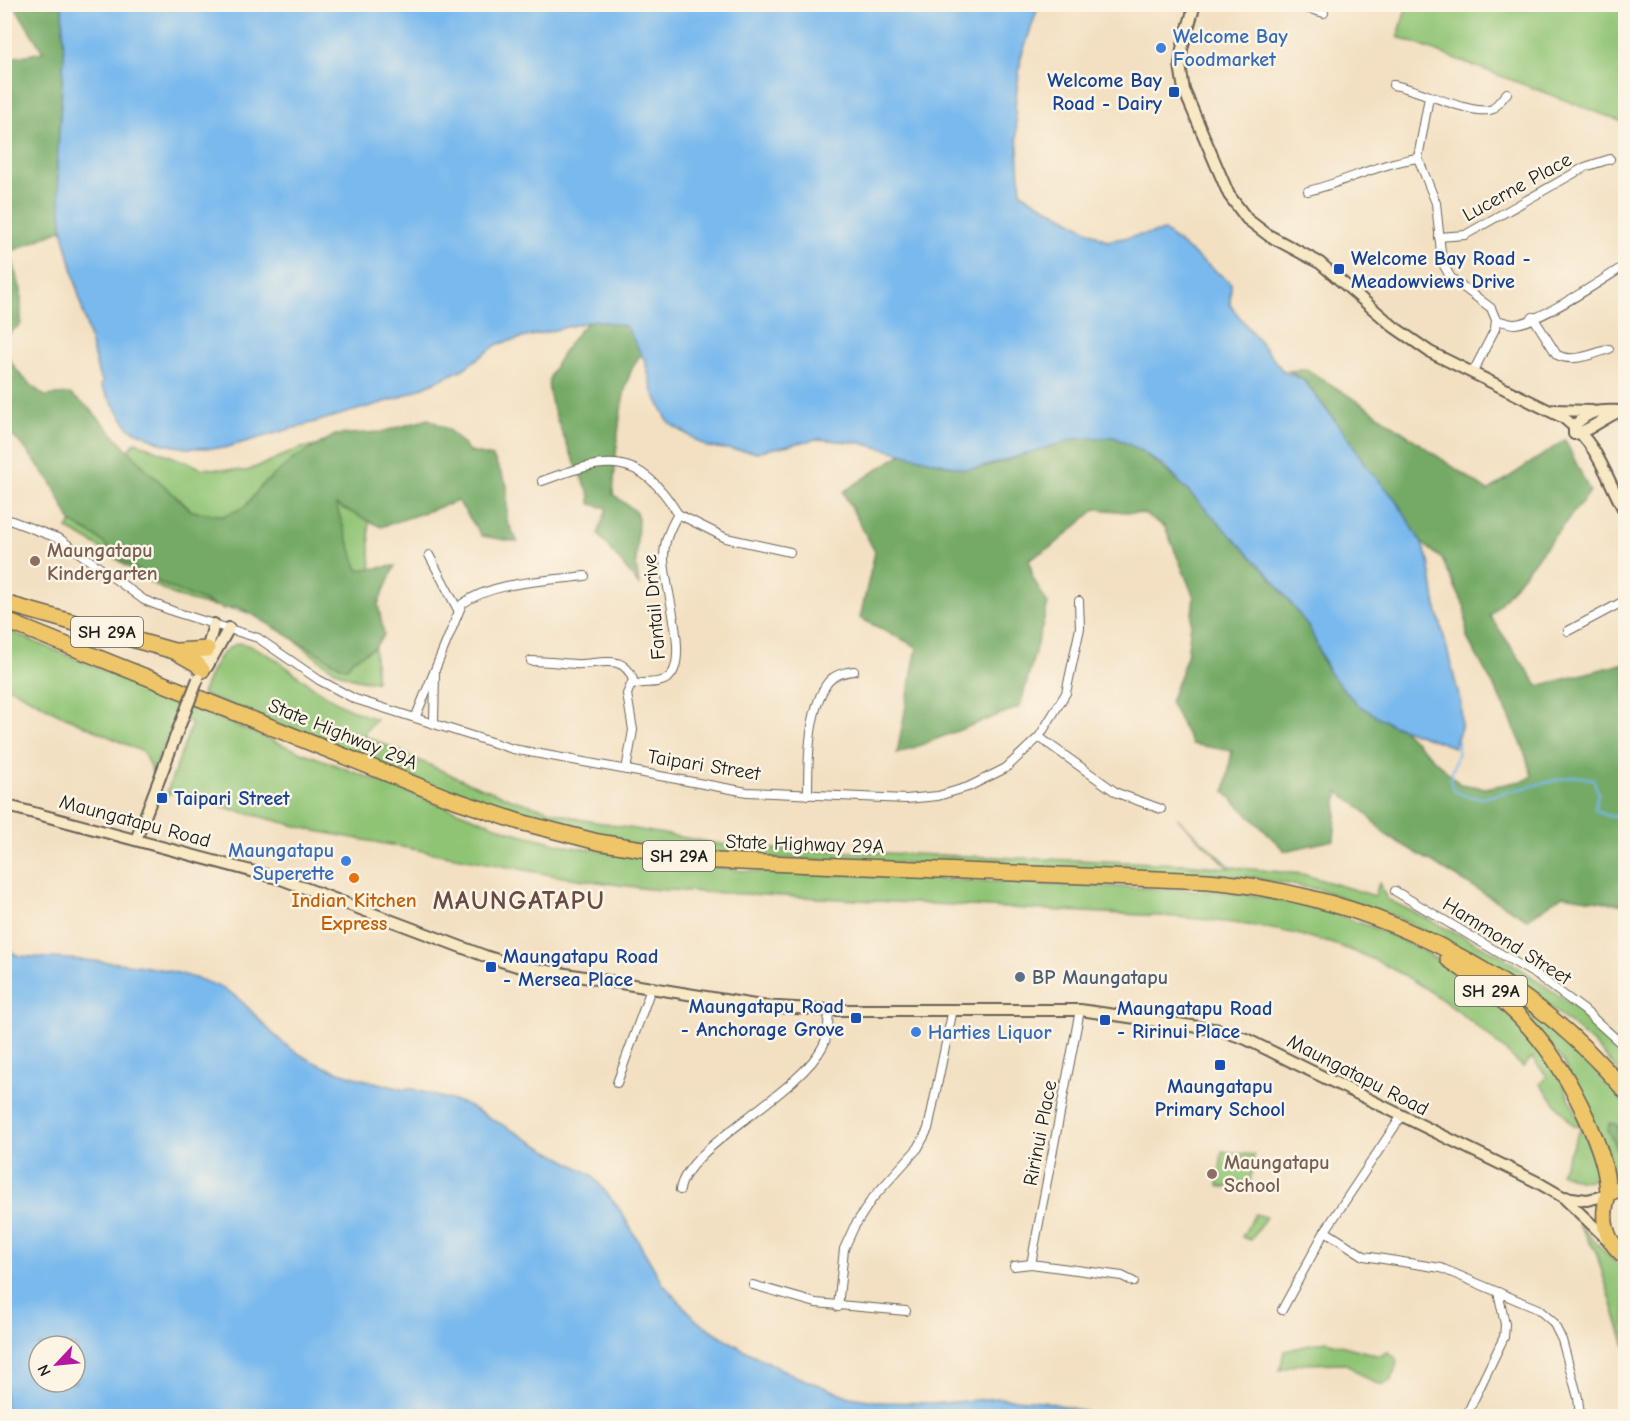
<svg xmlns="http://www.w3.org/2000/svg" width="1630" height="1421" viewBox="0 0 1630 1421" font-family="'Comic Neue',sans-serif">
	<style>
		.green { fill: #90c475; stroke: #567048; stroke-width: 1.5 }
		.forest { fill: #74aa66; stroke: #486341; stroke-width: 1.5 }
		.water { fill: #79b9ed; stroke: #4a6a84; stroke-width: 1.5; fill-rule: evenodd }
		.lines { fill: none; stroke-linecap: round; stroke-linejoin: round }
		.stream { stroke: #79b9ed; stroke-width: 2 }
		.street-casing { stroke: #676156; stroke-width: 10 }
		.secondary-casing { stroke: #676156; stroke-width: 14 }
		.highway-casing { stroke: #676156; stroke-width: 18 }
		.street { stroke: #fff; stroke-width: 8 }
		.secondary { stroke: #f8e8c3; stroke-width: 10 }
		.highway { stroke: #eec569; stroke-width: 15 }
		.secondary-bridge-casing { stroke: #676156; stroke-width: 14; stroke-linecap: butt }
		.secondary-bridge { stroke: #f8e8c3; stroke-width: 10 }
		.shop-dot { fill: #3f7fe0; stroke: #fcf5e5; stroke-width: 2 }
		.transit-dot { fill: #1a4fb4; stroke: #fcf5e5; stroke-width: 2 }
		.education-dot { fill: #8d6e63; stroke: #fcf5e5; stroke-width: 2 }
		.food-dot { fill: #e8710a; stroke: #fcf5e5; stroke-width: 2 }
		.service-dot { fill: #5c6f8a; stroke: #fcf5e5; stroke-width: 2 }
		.labels { text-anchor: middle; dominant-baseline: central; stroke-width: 5; stroke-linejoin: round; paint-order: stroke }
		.shield { fill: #fcf5e5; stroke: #5f5d58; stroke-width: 1.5 }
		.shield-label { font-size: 18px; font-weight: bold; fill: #1c1c1c }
		.shop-label { font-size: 20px; font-weight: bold; fill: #366cbe; stroke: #fcf5e5; text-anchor: start }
		.transit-label { font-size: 20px; font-weight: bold; fill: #164399; stroke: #fcf5e5; text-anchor: start }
		.street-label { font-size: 20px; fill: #1c1c1c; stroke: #fcf5e5 }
		.education-label { font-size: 20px; font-weight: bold; fill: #785e54; stroke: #fcf5e5; text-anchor: start }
		.food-label { font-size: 20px; font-weight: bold; fill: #c56008; stroke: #fcf5e5 }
		.service-label { font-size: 20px; font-weight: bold; fill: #4e5e75; stroke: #fcf5e5; text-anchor: start }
		.district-label { font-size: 26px; font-weight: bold; letter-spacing: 1.5px; fill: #6a4c47; stroke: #fcf5e5 }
	</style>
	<rect width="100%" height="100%" fill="#fcf5e5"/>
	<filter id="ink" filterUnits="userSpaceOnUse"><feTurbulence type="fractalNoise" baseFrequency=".0167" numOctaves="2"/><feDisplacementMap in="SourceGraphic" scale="12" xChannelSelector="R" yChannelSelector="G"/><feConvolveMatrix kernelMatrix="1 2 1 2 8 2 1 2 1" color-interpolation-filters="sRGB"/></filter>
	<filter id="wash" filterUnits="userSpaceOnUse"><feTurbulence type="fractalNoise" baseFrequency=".008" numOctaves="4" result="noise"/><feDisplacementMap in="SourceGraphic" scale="24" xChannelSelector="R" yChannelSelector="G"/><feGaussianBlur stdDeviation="1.35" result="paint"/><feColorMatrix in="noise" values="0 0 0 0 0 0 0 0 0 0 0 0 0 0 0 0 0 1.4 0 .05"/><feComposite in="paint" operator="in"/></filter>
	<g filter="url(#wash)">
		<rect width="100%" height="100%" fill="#f3e0c2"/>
		<!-- green -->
		<g class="green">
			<polygon points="1407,5 1625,5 1625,123 1398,37"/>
			<path d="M365,440L376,681C330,683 303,640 266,620C239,605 205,609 177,596C137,579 107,547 67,529L135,442L201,468L247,471L301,448Z"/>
			<path d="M4,629L283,745L512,832L572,847L745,871L1219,891C1344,903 1474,955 1549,1061C1571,1093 1584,1133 1597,1169L1591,1181L1578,1180L1560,1173L1581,1128L1572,1124L1540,1084L1547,1076L1532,1058L1523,1067C1468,1015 1406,967 1333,944C1283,928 1231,922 1179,917L648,889L557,876L316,831L223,807L179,790L166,795L192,723L175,716L153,773L143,752L57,713L15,690L5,687Z"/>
			<path d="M240,643C270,650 291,672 316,689C334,702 355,712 376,719L363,735L467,782L514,800L579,819L742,848L1184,864L1229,868L1177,818L1231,867L1302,874L1375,896L1379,883L1387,899L1502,956L1580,1010L1625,1053V1079L1596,1046L1542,1000L1485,964L1398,918L1321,890L1248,877L1202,874L710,856L621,842L521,818L469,800L202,694C211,674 217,648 240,643Z"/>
			<polygon points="1496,981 1568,1041 1625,1104 1625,1176 1614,1180 1564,1063"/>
			<polygon points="1222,1151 1254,1155 1249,1191 1218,1186"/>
			<polygon points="1255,1214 1266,1217 1251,1240 1242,1237"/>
			<polygon points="1578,1224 1625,1272 1625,1346 1596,1252"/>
			<path d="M1326,1341L1380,1356L1388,1352L1397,1359C1393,1403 1366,1379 1346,1363L1298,1364L1280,1370L1284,1351Z"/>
		</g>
		<!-- forest -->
		<g class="forest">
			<polygon points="14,5 62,5 64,55 57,166 63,229 10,252 21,290 21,324 5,337 5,59 43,52"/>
			<path d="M595,320L626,326L642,354C618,375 616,462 613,494L636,512L638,519L636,564L639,585L598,534L607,508L590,504V496C580,473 544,401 549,380C553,367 561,355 569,344C577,334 582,323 595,320Z"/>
			<path d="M4,347C12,369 26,382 45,396L70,394L89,408L145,468L192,511L224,516L245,507L261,486L292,460L335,435L381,432L429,419L449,430L470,452L493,457L507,485V521L518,542L482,536L458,501L381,527L336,505L358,570L395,566L378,604L384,635L374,648L352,660L347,668L340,666L238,606L224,609L164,585L121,560L98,538L71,522L51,482L24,447L5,429Z"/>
			<path d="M1306,369L1365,406L1488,491L1565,440L1590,492L1490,616L1538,686L1625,663V905L1563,895L1527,919L1386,835L1361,808L1338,792L1334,840L1285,851L1225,792L1232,751L1192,744L1170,702L1187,656L1194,597L1165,527L1145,514L1096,509L1053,546L1029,559L1033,578L1048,604L1020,707L897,754L917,647L860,618L875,552L843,492L903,453C928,459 957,472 983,467C1019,460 1079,429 1114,437C1160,449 1286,586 1310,629C1318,643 1320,663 1331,674C1348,693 1371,708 1390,724L1402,729L1460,784L1485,788L1526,780L1532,776L1523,747L1503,703L1467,638L1465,608L1442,559L1421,542L1396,500L1365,465L1350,440L1304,380L1289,371Z"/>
			<polygon points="1609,1123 1616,1124 1625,1135 1625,1165 1608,1131"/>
		</g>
		<!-- water -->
		<g class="water">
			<polygon points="62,5 1039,5 1021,57 1015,105 1021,193 1107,241 1164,231 1231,283 1230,305 1283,371 1303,380 1350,440 1365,465 1396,500 1421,542 1429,561 1435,601 1461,704 1461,727 1454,747 1390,724 1358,705 1329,673 1310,629 1272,578 1166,468 1140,450 1114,437 1075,439 982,467 964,469 861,443 817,439 756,452 707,447 669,423 653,392 645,361 626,326 595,320 498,344 463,369 399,398 224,448 187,448 164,444 129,428 101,386 103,381 99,376 63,232 57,166 64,55"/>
			<path d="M5,949L19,956C86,961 156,960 220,987C245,998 260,1024 281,1041C317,1071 362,1079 407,1090L408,1088L465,1104L592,1175L620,1210L663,1284L697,1321L742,1349L795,1376L850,1397L881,1402L944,1403L998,1398L1043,1401L1103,1416H5ZM39,1346H75V1382H39Z"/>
		</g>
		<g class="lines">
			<!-- stream -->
			<path class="stream" d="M1458,741C1461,769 1428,794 1482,798L1574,776L1593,779L1598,792L1595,809C1606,818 1612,818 1626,813"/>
		</g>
	</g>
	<g filter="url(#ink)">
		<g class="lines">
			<defs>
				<g id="street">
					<polyline points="1291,4 1324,13"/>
					<path d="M1393,85C1417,88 1473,117 1493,109L1507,93"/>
					<polyline points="1429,97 1418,158 1436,203 1442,262 1451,278 1491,308 1496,320 1495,329 1473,372"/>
					<path d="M1308,191C1345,182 1380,163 1418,158"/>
					<polyline points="1439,237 1465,235 1585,167 1610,159"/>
					<path d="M1533,317L1557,355C1573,363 1593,354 1609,349"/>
					<path d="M1496,320C1502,321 1509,324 1515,324C1538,323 1604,279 1624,266"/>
					<path d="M542,481C606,457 639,450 678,514C670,528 664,541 664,557C663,584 691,661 668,678C658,685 644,681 633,685"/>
					<polyline points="678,514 726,538 790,552"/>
					<polyline points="4,518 60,539 144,600 175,612 258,638 319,680 355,699 513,749 747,792 906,799 938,796 968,787 1006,768 1039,737 1066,693 1080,628 1079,601"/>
					<polyline points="429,555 458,610"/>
					<polyline points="1568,631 1626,600"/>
					<path d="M531,661C546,661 560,663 575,664C596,666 623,651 633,680L627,694L633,730L626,770"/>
					<path d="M416,716L462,604C494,581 547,581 585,576"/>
					<polyline points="434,722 435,674"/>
					<polyline points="1039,737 1117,793 1161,809"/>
					<path d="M808,795C808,763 808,713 826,685C832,675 844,672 854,671"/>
					<polyline points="1395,891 1538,976 1584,1010 1626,1048"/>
					<polyline points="617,1083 652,986"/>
					<path d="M680,1190C686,1146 797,1096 823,1046C829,1035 828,1022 829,1010"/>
					<polyline points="1325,1231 1364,1256 1441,1268 1538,1309 1553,1322 1562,1340 1578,1398 1580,1416"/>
					<polyline points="1031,1264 1080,1010"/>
					<polyline points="1014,1266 1031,1264 1122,1276 1134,1282"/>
					<polyline points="753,1285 816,1303 906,1311"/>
					<polyline points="838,1307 844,1249 854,1227 872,1199 918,1148 928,1129 953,1009"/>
					<polyline points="1282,1310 1325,1231 1401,1117"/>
					<polyline points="1466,1416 1504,1337 1505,1324 1498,1292"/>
				</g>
				<g id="secondary">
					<path d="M1195,4L1182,49L1180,65L1184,90L1229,195L1247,219L1268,235L1320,263L1394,327L1430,352L1564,418C1601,448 1604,474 1626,514"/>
					<polyline points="1554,410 1592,411"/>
					<path d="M1620,411C1605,417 1586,433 1574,434V426C1593,407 1601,411 1626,411"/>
					<polyline points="207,667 229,628"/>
					<polyline points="201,673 214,624"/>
					<polyline points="4,805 281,879 485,956 517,966 761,1006 829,1010 1080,1010 1220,1030 1246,1039 1537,1182 1563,1197 1609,1241"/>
					<polyline points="136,840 178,730"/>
					<polyline points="1564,1197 1587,1200 1608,1195"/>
				</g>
				<g id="highway">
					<polyline points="4,603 174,651 197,664 202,670"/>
					<path d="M4,620L446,797L520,822L598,842L717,861L1208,881C1370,895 1521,968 1626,1092"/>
					<polyline points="177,651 207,649"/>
					<path d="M1448,959C1515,1004 1554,1045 1587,1119C1598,1144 1607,1167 1608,1194"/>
					<path d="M1626,1185L1608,1194C1601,1218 1604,1241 1626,1257"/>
				</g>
			</defs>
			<!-- street casing -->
			<use href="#street" class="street-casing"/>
			<!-- secondary casing -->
			<use href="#secondary" class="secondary-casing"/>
			<!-- highway casing -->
			<use href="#highway" class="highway-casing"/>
			<!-- street -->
			<use href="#street" class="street"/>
			<!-- secondary -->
			<use href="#secondary" class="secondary"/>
			<!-- highway -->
			<use href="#highway" class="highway"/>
			<defs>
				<polyline id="secondary-bridge" points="178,730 198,679"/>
			</defs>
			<!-- secondary-bridge casing -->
			<use href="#secondary-bridge" class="secondary-bridge-casing"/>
			<!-- secondary-bridge -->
			<use href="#secondary-bridge" class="secondary-bridge"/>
		</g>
	</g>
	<!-- markers -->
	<g class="shop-dot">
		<circle cx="1161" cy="48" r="6"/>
		<circle cx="346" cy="861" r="6"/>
		<circle cx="916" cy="1032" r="6"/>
	</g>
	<g class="transit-dot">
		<rect x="1168" y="86" width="12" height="12" rx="3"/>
		<rect x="1333" y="263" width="12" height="12" rx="3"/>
		<rect x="156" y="792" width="12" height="12" rx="3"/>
		<rect x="485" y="961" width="12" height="12" rx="3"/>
		<rect x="850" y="1012" width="12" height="12" rx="3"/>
		<rect x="1099" y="1014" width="12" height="12" rx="3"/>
		<rect x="1214" y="1059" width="12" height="12" rx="3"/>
	</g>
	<g class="education-dot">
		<circle cx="35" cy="561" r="6"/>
		<circle cx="1212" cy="1174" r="6"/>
	</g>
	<circle class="food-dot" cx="354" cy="878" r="6"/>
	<circle class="service-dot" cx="1020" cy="977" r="6"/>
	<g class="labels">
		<!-- shield labels -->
		<g class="shield">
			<rect x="71" y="617" width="72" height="30" rx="4.5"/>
			<rect x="643" y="841" width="72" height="30" rx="4.5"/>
			<rect x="1455" y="976" width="72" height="30" rx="4.5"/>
		</g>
		<g class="shield-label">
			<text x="107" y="632">SH 29A</text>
			<text x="679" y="856">SH 29A</text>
			<text x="1491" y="991">SH 29A</text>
		</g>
		<!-- shop labels -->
		<g class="shop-label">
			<text x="1173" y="36">Welcome Bay<tspan x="1173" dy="23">Foodmarket</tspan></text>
			<text x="334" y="850" text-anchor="end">Maungatapu<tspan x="334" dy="23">Superette</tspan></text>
			<text x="928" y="1032">Harties Liquor</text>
		</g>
		<!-- transit labels -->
		<g class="transit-label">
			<text x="1162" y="80" text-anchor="end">Welcome Bay<tspan x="1162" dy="23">Road - Dairy</tspan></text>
			<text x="1351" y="258">Welcome Bay Road -<tspan x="1351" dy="23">Meadowviews Drive</tspan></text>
			<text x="174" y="798">Taipari Street</text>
			<text x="503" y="956">Maungatapu Road<tspan x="503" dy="23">- Mersea Place</tspan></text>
			<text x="844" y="1006" text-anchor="end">Maungatapu Road<tspan x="844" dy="23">- Anchorage Grove</tspan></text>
			<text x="1117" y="1008">Maungatapu Road<tspan x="1117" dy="23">- Ririnui Place</tspan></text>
			<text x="1220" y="1086" text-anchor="middle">Maungatapu<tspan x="1220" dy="23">Primary School</tspan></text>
		</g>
		<!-- street labels -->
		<g class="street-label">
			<text transform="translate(1517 187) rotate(-29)">Lucerne Place</text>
			<text transform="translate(654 607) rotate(-95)">Fantail Drive</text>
			<text transform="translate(343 734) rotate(22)">State Highway 29A</text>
			<text transform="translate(704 765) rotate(9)">Taipari Street</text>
			<text transform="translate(135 821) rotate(15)">Maungatapu Road</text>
			<text transform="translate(805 844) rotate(2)">State Highway 29A</text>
			<text transform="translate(1507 941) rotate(32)">Hammond Street</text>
			<text transform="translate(1358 1075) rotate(27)">Maungatapu Road</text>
			<text transform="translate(1040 1133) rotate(-79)">Ririnui Place</text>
		</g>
		<!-- education labels -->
		<g class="education-label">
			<text x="47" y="550">Maungatapu<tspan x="47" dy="23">Kindergarten</tspan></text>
			<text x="1224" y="1162">Maungatapu<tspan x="1224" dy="23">School</tspan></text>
		</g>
		<!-- food labels -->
		<g class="food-label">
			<text x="354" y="900">Indian Kitchen<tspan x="354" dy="23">Express</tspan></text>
		</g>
		<!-- service labels -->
		<g class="service-label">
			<text x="1032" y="977">BP Maungatapu</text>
		</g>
		<!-- district labels -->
		<g class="district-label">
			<text x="519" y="901">MAUNGATAPU</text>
		</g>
	</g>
	<!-- margin -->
	<rect width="1630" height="1421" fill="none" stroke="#fcf5e5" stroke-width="24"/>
	<!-- north arrow -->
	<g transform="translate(57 1364) rotate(244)"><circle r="28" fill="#fcf5e5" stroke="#a29e95" stroke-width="1.5"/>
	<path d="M0-4.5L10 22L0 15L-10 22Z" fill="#b5179e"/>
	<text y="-9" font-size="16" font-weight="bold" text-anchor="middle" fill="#1c1c1c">N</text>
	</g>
</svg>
